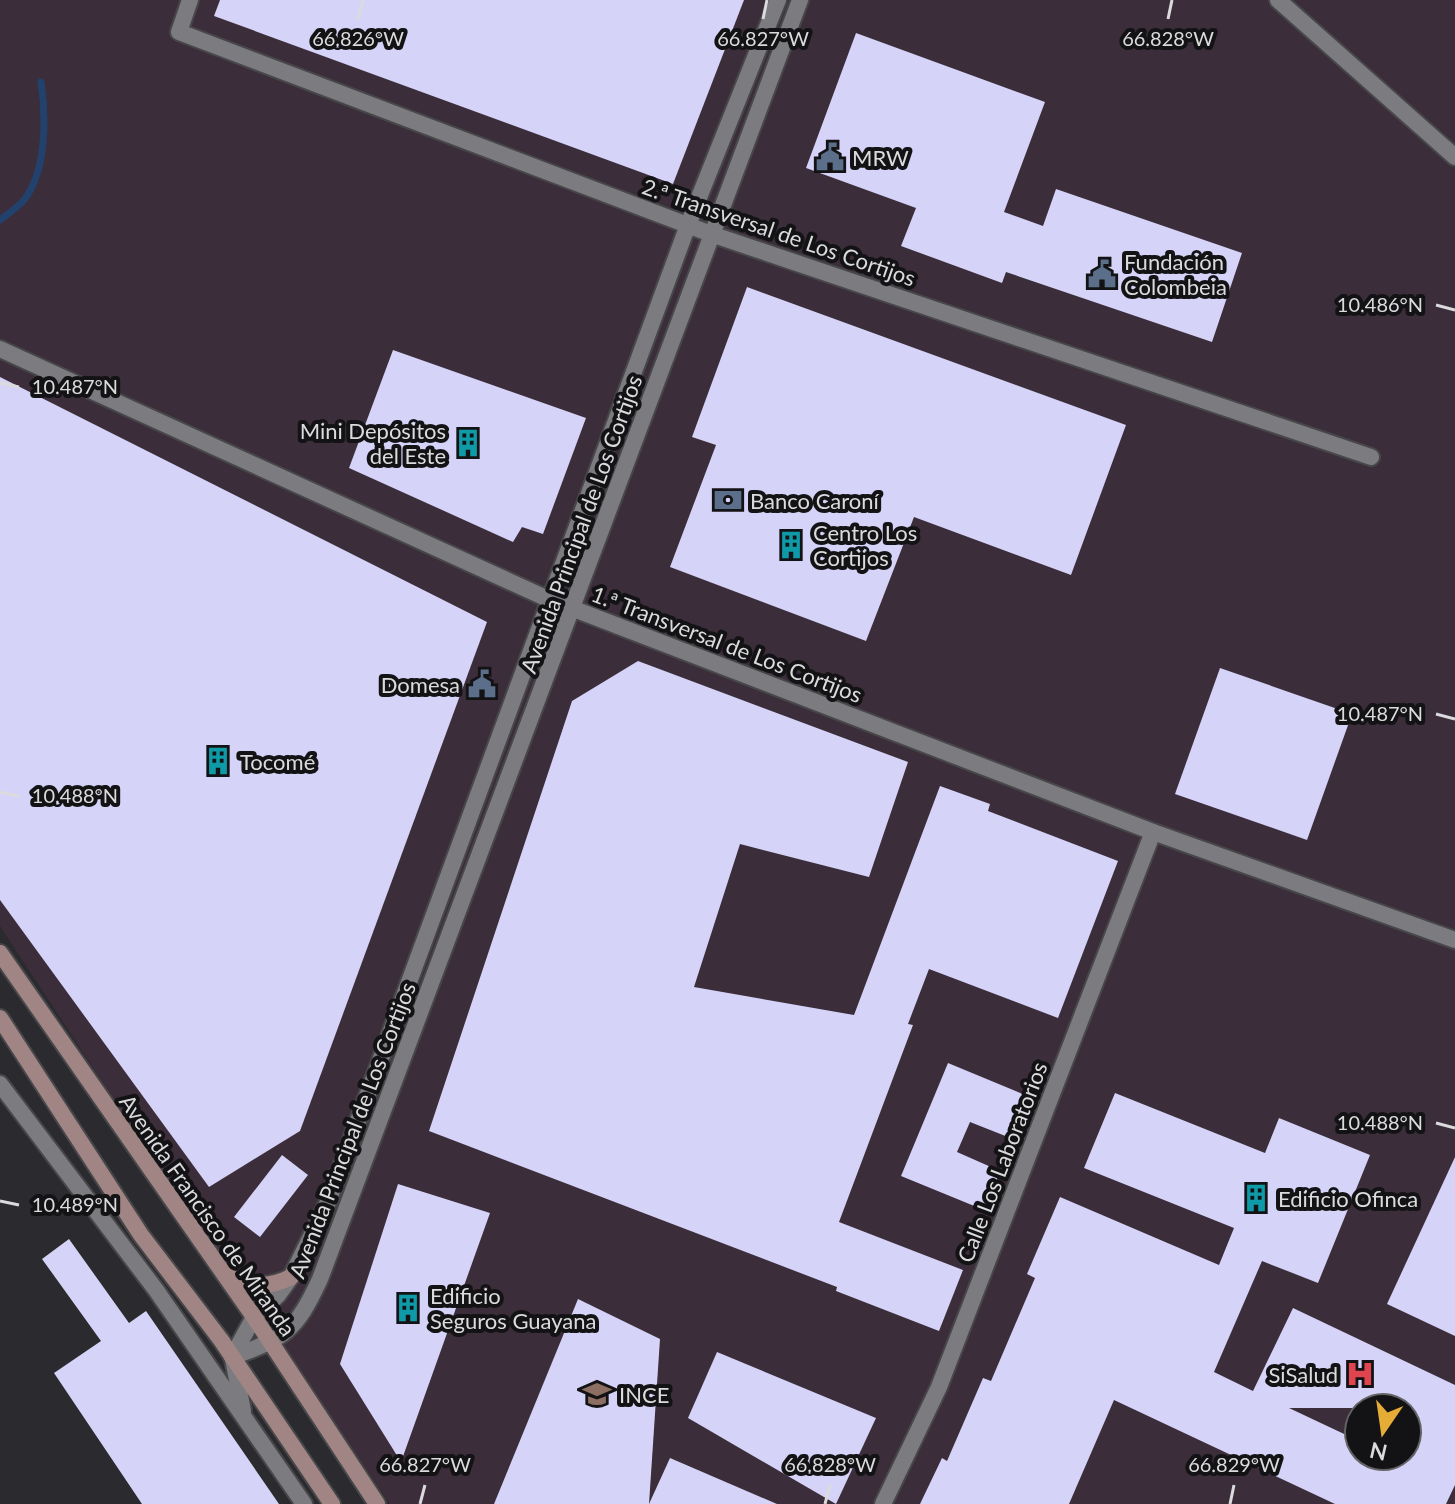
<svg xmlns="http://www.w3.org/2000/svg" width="1455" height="1504" viewBox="0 0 1455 1504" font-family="Lato,sans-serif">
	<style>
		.industrial { fill: #3b2d3a; fill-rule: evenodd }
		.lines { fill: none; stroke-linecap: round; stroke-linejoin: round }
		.stream { stroke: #23416d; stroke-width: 7 }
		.building { fill: #d5d3f7; fill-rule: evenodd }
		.street-casing { stroke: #47474a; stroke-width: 20 }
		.secondary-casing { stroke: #47474a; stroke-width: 20 }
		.street { stroke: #7c7c80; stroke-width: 16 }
		.secondary { stroke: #a18584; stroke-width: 16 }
		.ticks { fill: none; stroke: #dbdbdd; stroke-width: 3 }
		.labels { text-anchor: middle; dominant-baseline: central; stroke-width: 8; stroke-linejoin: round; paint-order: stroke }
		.poi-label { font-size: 22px; fill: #dbdbdd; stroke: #131315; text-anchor: start }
		.street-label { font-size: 22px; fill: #dbdbdd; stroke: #131315 }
		.ticks-label { font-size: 20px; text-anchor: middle; fill: #dbdbdd; stroke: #131315; stroke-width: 8; stroke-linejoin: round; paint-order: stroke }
	</style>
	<rect width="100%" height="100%" fill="#2b2a2e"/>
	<!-- industrial -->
	<path class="industrial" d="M0,0H1455V1504H390L122,1112L0,926ZM1359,1408H1407V1456H1359Z"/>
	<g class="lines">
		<!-- stream -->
		<path class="stream" d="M0,220C8,214 18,207 24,200C47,171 46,116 41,82"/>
	</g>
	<!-- building -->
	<g class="building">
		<polygon points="220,0 744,0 673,184 214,16"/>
		<polygon points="856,33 1045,102 1004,212 1043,226 1056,189 1242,253 1212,342 1006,272 1002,283 901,246 916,208 806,168"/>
		<polygon points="747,287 1126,425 1071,575 914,517 866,641 670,567 716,445 692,437"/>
		<polygon points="393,350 586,418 543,534 522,527 513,542 349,468"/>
		<polygon points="0,377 487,622 300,1131 209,1187 0,900"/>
		<polygon points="638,661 908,762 869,877 740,844 694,987 854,1015 940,786 990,804 988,811 1118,861 1058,1018 929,969 908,1024 913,1025 839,1222 963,1270 939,1331 836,1291 837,1287 429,1131 572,701"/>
		<polygon points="1220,668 1352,714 1307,840 1175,794"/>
		<polygon points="948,1063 1030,1097 1013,1139 970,1122 957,1152 1000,1171 984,1210 901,1176"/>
		<path d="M1115,1093L1265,1153L1279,1118L1370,1155L1318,1283L1262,1261L1214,1372L1253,1391L1293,1308L1455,1385V1485L1446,1504H1335L1114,1400L1069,1504H920L942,1458L947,1461L983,1378L991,1381L1035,1278L1027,1274L1060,1197L1219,1265L1234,1228L1084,1168ZM1289,1408H1407V1456H1359V1441Z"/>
		<polygon points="282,1155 308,1175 260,1237 234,1217"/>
		<polygon points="1455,1157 1455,1336 1387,1304"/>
		<polygon points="398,1184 490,1213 401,1462 340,1364"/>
		<polygon points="69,1239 129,1323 146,1311 279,1504 142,1504 54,1373 101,1341 42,1259"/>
		<polygon points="578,1299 660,1339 649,1504 494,1504"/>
		<polygon points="717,1352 876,1418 836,1504 688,1418"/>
		<polygon points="670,1458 777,1504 649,1504"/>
	</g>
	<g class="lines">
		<defs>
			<g id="street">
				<polyline points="190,0 179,32 711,234 1371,457"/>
				<polyline points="1278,0 1455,157"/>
				<polyline points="0,349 548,599 1153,832 1455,940"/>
				<polyline points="0,1084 156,1290 304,1504"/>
				<path d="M232,1357C285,1338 296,1331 320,1279L800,0"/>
				<polyline points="232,1357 254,1317 278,1295 291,1277 328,1202 688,225 778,0"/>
				<polyline points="233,1359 243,1411"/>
				<polyline points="883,1504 939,1387 1153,832"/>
			</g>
			<g id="secondary">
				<polyline points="0,953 254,1317 377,1504"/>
				<polyline points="0,1018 141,1235 221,1340 332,1504"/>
				<path d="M225,1275C248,1287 267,1289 291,1277"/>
			</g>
		</defs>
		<!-- street casing -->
		<use href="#street" class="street-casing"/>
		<!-- secondary casing -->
		<use href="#secondary" class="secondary-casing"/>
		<!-- street -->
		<use href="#street" class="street"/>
		<!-- secondary -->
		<use href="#secondary" class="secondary"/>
	</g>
	<!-- ticks -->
	<path class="ticks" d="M358,19L363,0M763,19L767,0M1168,19L1172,0M1436,305L1455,310M0,383L19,387M1436,714L1455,719M0,792L19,796M1436,1123L1455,1128M0,1201L19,1205M420,1504L425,1485M825,1504L830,1485M1230,1504L1234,1485"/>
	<!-- icons -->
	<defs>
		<symbol id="civic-bare" viewBox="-9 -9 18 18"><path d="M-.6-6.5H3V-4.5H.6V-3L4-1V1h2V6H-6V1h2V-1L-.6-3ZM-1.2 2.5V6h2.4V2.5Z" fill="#5c6f8a" stroke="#131315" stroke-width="2.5" paint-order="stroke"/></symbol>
		<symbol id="building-bare" viewBox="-9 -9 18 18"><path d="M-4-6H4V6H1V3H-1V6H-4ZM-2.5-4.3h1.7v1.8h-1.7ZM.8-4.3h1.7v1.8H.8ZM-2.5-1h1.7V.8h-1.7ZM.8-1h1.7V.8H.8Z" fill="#0f9aa8" stroke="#131315" stroke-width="2.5" paint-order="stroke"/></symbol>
		<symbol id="bank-bare" viewBox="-9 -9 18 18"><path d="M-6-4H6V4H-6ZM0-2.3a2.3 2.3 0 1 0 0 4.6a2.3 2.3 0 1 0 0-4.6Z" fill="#5c6f8a" stroke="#131315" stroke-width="2.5" paint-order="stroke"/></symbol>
		<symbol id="hospital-bare" viewBox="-9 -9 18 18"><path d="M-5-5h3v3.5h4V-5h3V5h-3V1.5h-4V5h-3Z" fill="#e0444e" stroke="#131315" stroke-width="2.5" paint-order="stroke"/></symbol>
		<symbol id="university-bare" viewBox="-9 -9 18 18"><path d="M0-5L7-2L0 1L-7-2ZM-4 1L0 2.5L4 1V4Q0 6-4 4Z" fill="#8d6e63" stroke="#131315" stroke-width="2.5" paint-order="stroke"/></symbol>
	</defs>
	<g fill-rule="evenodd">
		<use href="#civic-bare" x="810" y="137" width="40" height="40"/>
		<use href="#civic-bare" x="1082" y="254" width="40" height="40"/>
		<use href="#building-bare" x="448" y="423" width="40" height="40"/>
		<use href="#bank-bare" x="708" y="480" width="40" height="40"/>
		<use href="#building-bare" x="771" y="525" width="40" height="40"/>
		<use href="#civic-bare" x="462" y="664" width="40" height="40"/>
		<use href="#building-bare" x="198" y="741" width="40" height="40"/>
		<use href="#building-bare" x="1236" y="1178" width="40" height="40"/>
		<use href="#building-bare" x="388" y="1288" width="40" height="40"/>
		<use href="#hospital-bare" x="1340" y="1354" width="40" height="40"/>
		<use href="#university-bare" x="577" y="1374" width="40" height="40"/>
	</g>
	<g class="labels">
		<!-- poi labels -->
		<g class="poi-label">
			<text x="852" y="157">MRW</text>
			<text x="1124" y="261">Fundación<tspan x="1124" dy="25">Colombeia</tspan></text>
			<text x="446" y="430" text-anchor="end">Mini Depósitos<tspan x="446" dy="25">del Este</tspan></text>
			<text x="750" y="500">Banco Caroní</text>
			<text x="813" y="532">Centro Los<tspan x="813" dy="25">Cortijos</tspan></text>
			<text x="460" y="684" text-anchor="end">Domesa</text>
			<text x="240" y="761">Tocomé</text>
			<text x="1278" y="1198">Edificio Ofinca</text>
			<text x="430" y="1295">Edificio<tspan x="430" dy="25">Seguros Guayana</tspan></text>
			<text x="1338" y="1374" text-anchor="end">SiSalud</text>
			<text x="619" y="1394">INCE</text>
		</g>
		<!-- street labels -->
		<g class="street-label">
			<text transform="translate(779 232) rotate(19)">2.ª Transversal de Los Cortijos</text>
			<text transform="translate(581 524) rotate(-70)">Avenida Principal de Los Cortijos</text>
			<text transform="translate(727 644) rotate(21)">1.ª Transversal de Los Cortijos</text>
			<text transform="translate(352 1130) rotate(-69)">Avenida Principal de Los Cortijos</text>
			<text transform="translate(1002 1162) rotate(-69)">Calle Los Laboratorios</text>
			<text transform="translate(208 1215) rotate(55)">Avenida Francisco de Miranda</text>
		</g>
	</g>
	<g class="ticks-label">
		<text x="358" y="46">66.826°W</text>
		<text x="763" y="46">66.827°W</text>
		<text x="1168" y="46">66.828°W</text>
		<text x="1380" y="312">10.486°N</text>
		<text x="75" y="394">10.487°N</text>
		<text x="1380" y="721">10.487°N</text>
		<text x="75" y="803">10.488°N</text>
		<text x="1380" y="1130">10.488°N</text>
		<text x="75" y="1212">10.489°N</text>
		<text x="425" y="1472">66.827°W</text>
		<text x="830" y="1472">66.828°W</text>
		<text x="1234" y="1472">66.829°W</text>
	</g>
	<!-- north arrow -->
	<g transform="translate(1383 1432) rotate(193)"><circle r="38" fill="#131315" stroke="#636365" stroke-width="2"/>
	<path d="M0-6L14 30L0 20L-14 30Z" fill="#e5ad35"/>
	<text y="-12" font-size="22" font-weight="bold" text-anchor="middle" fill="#dbdbdd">N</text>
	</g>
</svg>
